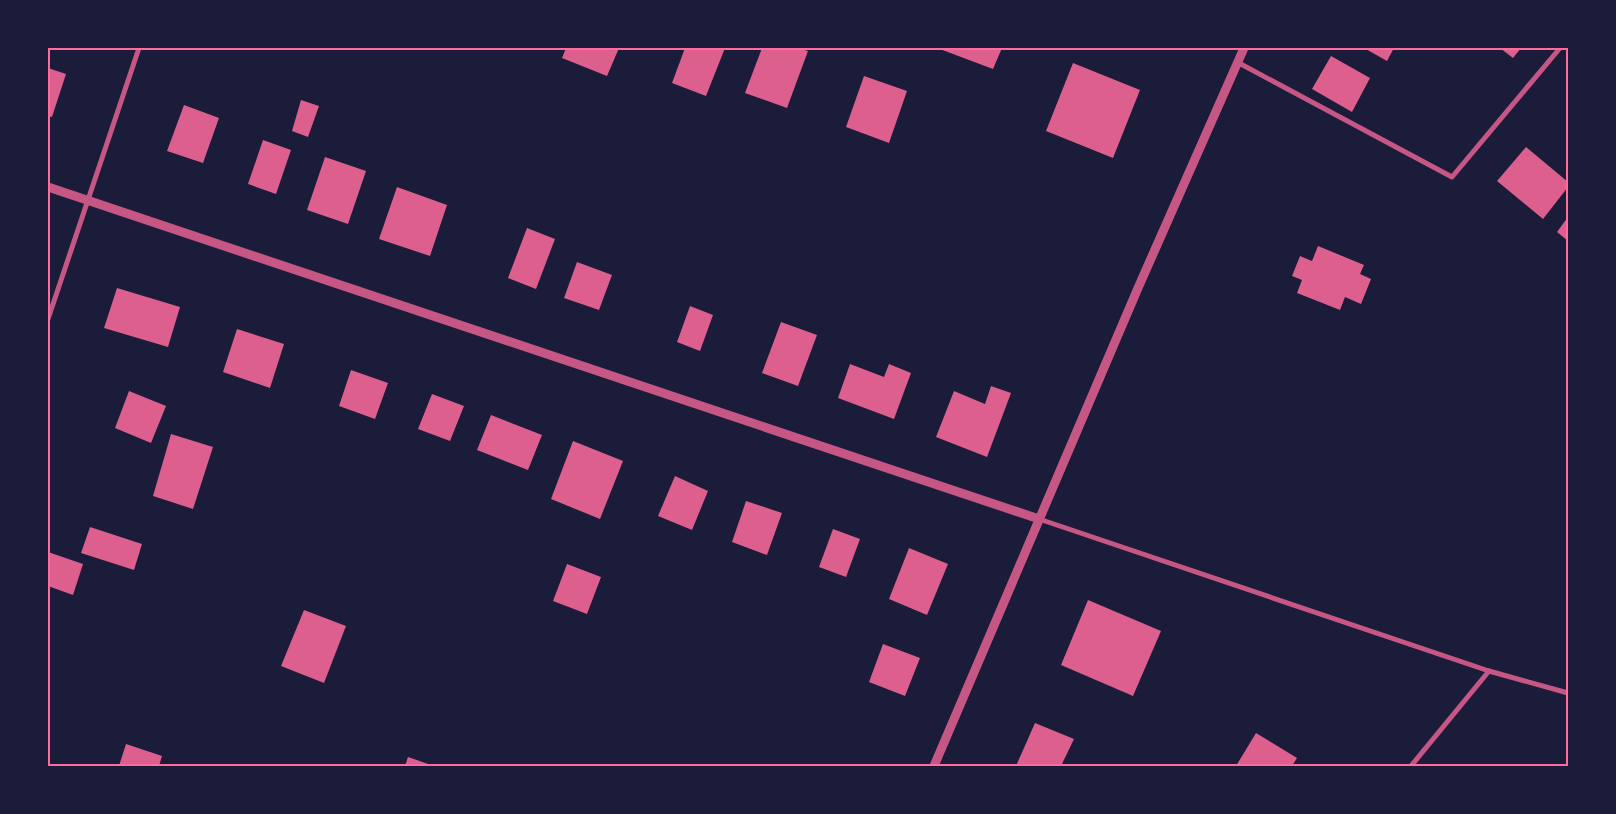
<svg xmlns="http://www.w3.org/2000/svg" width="1616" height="814" viewBox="0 0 1616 814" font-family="'Roboto Condensed',sans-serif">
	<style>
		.building { fill: #dd5f8e }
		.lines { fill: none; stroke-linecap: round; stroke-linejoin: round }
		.minor { stroke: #c65784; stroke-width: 5 }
		.tertiary { stroke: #c65784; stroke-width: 9 }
		.neatline { fill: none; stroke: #ff6b9d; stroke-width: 2 }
	</style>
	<rect width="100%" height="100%" fill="#1b1b3a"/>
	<!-- building -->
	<g class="building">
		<polygon points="566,48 619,48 607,76 562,58"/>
		<polygon points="685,48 725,48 706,96 672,83"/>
		<polygon points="762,48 798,48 808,51 787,108 745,93"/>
		<polygon points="937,48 1002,48 993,69"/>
		<polygon points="1364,48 1394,48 1387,61"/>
		<polygon points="1500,48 1521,48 1513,58"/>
		<polygon points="1331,56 1370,78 1352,112 1312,89"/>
		<polygon points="1073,63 1140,90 1113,158 1046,131"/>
		<polygon points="48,68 66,74 52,117 48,116"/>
		<polygon points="864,76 907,91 889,143 846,127"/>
		<polygon points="301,100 319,106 308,137 292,131"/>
		<polygon points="184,105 219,118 203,163 167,151"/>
		<polygon points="263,140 291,150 276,194 248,184"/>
		<polygon points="1526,147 1568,182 1568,187 1543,219 1497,181"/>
		<polygon points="325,157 366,171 348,224 307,210"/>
		<polygon points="397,187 447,205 430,256 379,239"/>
		<polygon points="1568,217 1568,241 1557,232"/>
		<polygon points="527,228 555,239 536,289 508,278"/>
		<polygon points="1318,246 1364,265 1360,274 1371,279 1361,304 1345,297 1340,310 1297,293 1302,280 1292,276 1300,256 1312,261"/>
		<polygon points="577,262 612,275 599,310 564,298"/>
		<polygon points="117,288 180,307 168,347 104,328"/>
		<polygon points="690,306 713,315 700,351 677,342"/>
		<polygon points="781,322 817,335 798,386 762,373"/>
		<polygon points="237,329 284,344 270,388 223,372"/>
		<polygon points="850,364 884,377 889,364 911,373 894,419 838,398"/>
		<polygon points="351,370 388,383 375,419 339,406"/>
		<polygon points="991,386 1011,393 987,457 936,437 954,391 985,404"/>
		<polygon points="129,391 166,406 151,443 115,428"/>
		<polygon points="432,394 464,406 450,441 418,429"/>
		<polygon points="491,415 542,435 528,470 477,450"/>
		<polygon points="171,434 213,447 193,509 153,496"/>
		<polygon points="573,441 623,461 600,519 551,499"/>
		<polygon points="675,476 708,491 692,530 658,516"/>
		<polygon points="746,501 782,513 767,555 732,542"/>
		<polygon points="90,527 142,544 134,570 81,553"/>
		<polygon points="833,529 860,539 846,577 819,567"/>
		<polygon points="909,548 948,564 927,615 889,599"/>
		<polygon points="48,552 83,564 73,595 48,586"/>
		<polygon points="567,564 601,577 587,614 553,601"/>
		<polygon points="1088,600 1161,631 1133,696 1061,665"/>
		<polygon points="304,610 346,626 324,683 281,666"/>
		<polygon points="883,644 920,658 905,696 869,682"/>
		<polygon points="1035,723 1074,739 1061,766 1016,766"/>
		<polygon points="1256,733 1297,758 1292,766 1236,766"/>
		<polygon points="126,744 162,756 159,766 119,766"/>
		<polygon points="408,757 434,766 405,766"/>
	</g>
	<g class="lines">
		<!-- minor -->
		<g class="minor">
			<polyline points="1237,62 1452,177 1560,48"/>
			<polyline points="48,319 139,48"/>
			<polyline points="1039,519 1489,671 1568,693"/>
			<polyline points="1411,766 1489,671"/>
		</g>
		<!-- tertiary -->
		<g class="tertiary">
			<polyline points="48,187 1039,519"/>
			<polyline points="934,766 1138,288 1244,48"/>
		</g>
	</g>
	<!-- border -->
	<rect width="1616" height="814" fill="none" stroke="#1b1b3a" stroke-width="98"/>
	<rect x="49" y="49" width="1518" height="716" class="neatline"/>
</svg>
